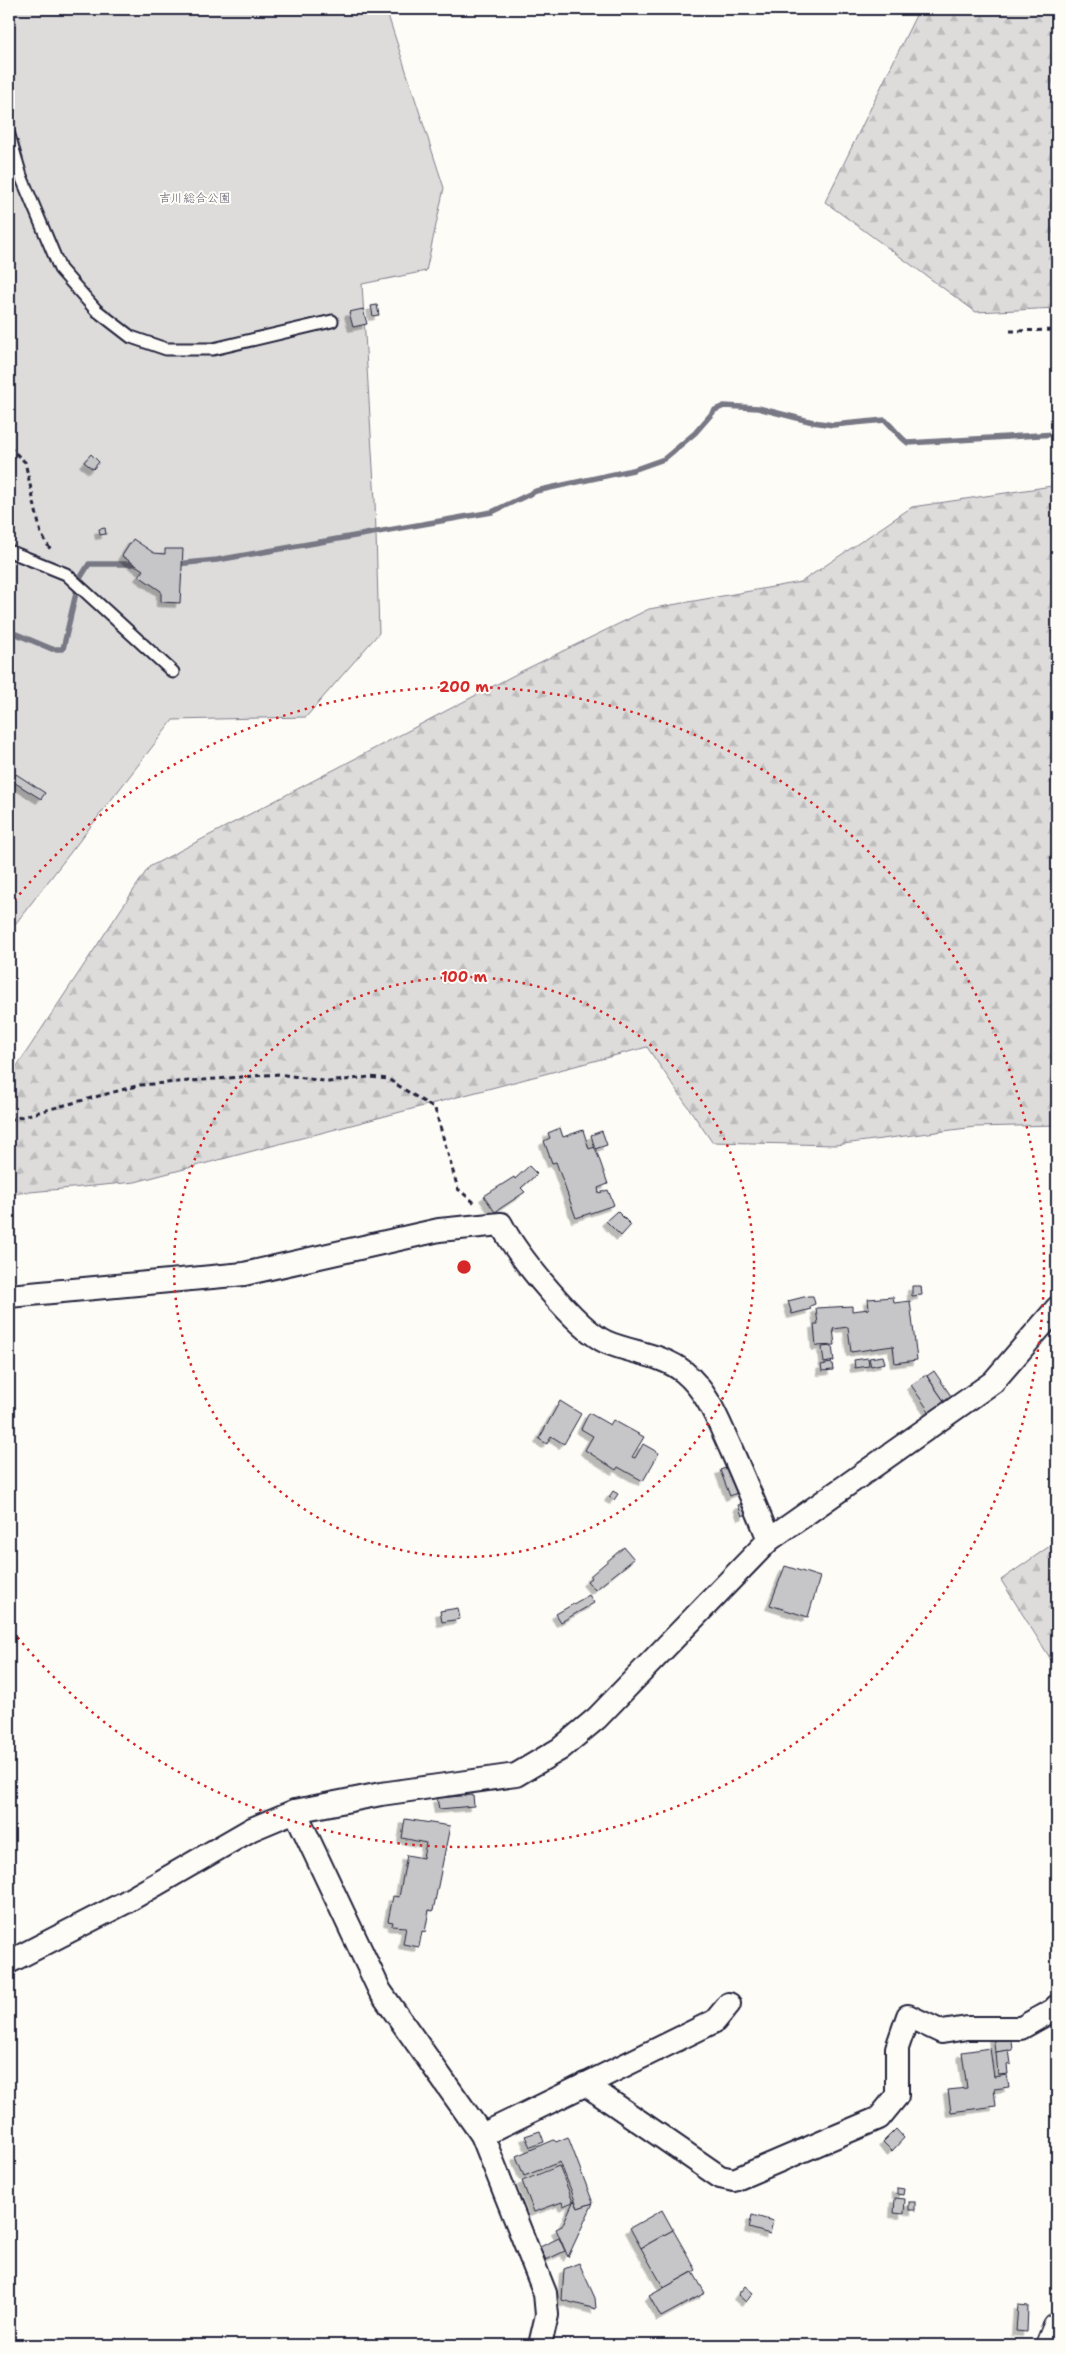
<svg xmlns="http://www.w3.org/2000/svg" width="1066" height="2354" viewBox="0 0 1066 2354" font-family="'Shantell Sans','Klee One',sans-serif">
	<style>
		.forest { fill: url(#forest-firs); stroke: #807f8b }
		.green { fill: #dddcdb; stroke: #807f8b }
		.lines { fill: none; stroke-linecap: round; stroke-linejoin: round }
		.stream { stroke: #787885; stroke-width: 5.5 }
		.building { fill: #c6c6c8; stroke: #22223b; filter: url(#shadow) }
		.lane-casing { stroke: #22223b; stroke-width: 15 }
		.street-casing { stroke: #22223b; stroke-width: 26 }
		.highway-casing { stroke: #22223b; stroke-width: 31 }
		.path { stroke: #22223b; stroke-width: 3; stroke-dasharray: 5 4; stroke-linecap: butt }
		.lane { stroke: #fdfcf7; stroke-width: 11 }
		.street { stroke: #fdfcf7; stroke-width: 22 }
		.highway { stroke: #fdfcf7; stroke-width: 28 }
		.ring { fill: none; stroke: #d62828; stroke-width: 2.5; stroke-dasharray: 2.5 5 }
		.labels { text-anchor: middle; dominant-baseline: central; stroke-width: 4; stroke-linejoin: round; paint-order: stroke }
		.park-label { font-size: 12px; fill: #5a5a6b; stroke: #fdfcf7 }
		.centre { fill: #d62828; stroke: #fdfcf7; stroke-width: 2.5 }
		.ring-label { font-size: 15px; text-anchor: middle; font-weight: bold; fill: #d62828; stroke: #fdfcf7; stroke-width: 4; stroke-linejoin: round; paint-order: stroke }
	</style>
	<defs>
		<pattern id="forest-firs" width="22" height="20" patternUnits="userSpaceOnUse" patternTransform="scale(1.25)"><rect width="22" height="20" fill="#dddcdb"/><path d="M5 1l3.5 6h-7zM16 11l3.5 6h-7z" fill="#bdbcbd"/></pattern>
		<filter id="shadow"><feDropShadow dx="-4.5" dy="4.5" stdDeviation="0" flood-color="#0004"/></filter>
	</defs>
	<rect width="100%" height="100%" fill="#fdfcf7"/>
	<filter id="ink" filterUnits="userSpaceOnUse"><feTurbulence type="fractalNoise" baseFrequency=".02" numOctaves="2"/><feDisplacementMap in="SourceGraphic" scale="10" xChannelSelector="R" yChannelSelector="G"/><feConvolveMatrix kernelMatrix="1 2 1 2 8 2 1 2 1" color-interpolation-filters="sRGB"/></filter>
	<g filter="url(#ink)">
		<!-- forest -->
		<g class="forest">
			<polygon points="919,9 1057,9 1057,308 976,312 825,202"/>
			<polygon points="1052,486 1057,488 1057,1125 975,1127 835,1145 712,1142 647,1047 135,1182 9,1194 9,1078 149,867 520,672 649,609 801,582 912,507"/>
			<polygon points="1057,1541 1057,1669 1001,1580"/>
		</g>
		<!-- green -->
		<polygon class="green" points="9,9 386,9 444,188 426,271 362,284 375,501 379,633 306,717 173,720 9,932"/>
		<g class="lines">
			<!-- stream -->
			<g class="stream">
				<path d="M176,564L217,560L492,512L536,491L633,470L664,459L695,433L715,410L724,406L758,408L813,422L833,425L885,420C894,428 898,436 908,443L1057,434"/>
				<polyline points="9,631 52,649 63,649 79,580 89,564 142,564"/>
			</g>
		</g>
		<!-- building -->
		<g class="building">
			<polygon points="377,305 379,315 373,316 371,306"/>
			<polygon points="363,309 367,324 353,327 349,312"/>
			<polygon points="91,454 99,462 93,469 84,462"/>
			<polygon points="105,528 106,534 100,535 99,529"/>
			<polygon points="133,539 154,553 165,554 165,549 183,549 180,603 161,602 161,591 139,576 143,570 122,556"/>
			<polygon points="16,774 45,793 41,799 12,781"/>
			<polygon points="560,1128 563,1137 583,1130 589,1149 595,1147 608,1184 598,1188 599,1193 608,1190 614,1205 576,1218 556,1162 552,1163 544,1141 550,1138 548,1133"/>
			<polygon points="602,1131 607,1145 595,1149 591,1135"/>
			<polygon points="529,1166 537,1174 521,1188 525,1192 495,1212 484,1196 514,1177 515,1179"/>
			<polygon points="617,1211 631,1225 621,1236 606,1221"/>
			<polygon points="912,1286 921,1286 922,1295 912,1296"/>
			<polygon points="808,1296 813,1296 815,1304 810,1306 811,1309 792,1314 788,1301"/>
			<polygon points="893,1297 894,1303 910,1301 917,1360 895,1363 893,1346 851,1352 848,1327 833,1329 835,1345 816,1346 814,1324 818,1324 816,1308 852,1306 852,1311 869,1309 868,1299"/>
			<polygon points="832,1346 834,1361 824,1363 822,1347"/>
			<polygon points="883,1356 885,1363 871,1366 869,1358"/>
			<polygon points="868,1358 869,1366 855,1368 854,1360"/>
			<polygon points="832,1363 833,1370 822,1371 821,1365"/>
			<polygon points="934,1371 953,1399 946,1404 927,1376"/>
			<polygon points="926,1375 946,1404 931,1414 911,1385"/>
			<polygon points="560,1401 581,1414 564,1444 551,1436 547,1444 539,1439"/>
			<polygon points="589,1413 610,1425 613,1420 644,1437 632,1457 635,1458 643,1444 659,1453 643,1481 618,1467 616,1470 585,1450 593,1436 581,1429"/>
			<polygon points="731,1466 741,1491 730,1496 720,1470"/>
			<polygon points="613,1491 618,1494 614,1500 609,1497"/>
			<polygon points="743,1504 747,1514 742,1516 738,1505"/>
			<polygon points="624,1547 634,1559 595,1590 587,1581 591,1578 590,1576"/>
			<polygon points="785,1566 820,1577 808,1617 770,1605"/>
			<polygon points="589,1595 594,1603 561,1622 556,1614"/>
			<polygon points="458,1608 460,1619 442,1622 440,1611"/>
			<polygon points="473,1795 474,1806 439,1809 437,1798"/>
			<polygon points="405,1819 450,1826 433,1911 429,1910 425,1932 422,1931 419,1947 403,1944 406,1927 392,1926 393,1922 388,1921 393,1896 399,1897 407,1855 423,1858 426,1843 402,1838"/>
			<polygon points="1011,2032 1013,2050 995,2052 993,2034"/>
			<polygon points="990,2048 994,2077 1007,2075 1009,2087 994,2089 996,2106 951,2112 948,2090 967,2088 962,2052"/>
			<polygon points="1009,2050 1011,2064 1007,2065 1008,2074 998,2075 996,2052"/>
			<polygon points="896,2129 904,2138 892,2151 883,2142"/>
			<polygon points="540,2131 544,2142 530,2147 525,2136"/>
			<polygon points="568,2137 593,2203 578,2208 560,2162 524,2176 516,2156 554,2140 556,2142"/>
			<polygon points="559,2166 573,2202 563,2206 562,2202 534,2212 522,2181"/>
			<polygon points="897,2188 904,2189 903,2195 897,2194"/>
			<polygon points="895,2198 905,2199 904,2214 894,2213"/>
			<polygon points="574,2200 578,2208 593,2203 568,2257 556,2229 562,2226"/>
			<rect x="909" y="2202" width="6" height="8"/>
			<polygon points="662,2210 673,2230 641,2248 630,2228"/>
			<polygon points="752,2215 773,2221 770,2234 749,2228"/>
			<polygon points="673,2230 696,2270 664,2288 641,2248"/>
			<polygon points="559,2238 565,2251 546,2260 540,2247"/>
			<polygon points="579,2263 595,2298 596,2309 562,2300 564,2269"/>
			<polygon points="693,2272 705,2293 661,2317 649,2296"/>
			<polygon points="745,2286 753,2293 746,2302 738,2295"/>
			<polygon points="1018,2305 1028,2306 1027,2332 1016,2331"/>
		</g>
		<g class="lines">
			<defs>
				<g id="lane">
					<polyline points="9,135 21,176 60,269 96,310 131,337 166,349 213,349 332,321"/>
					<polyline points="9,551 66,574 173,672"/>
				</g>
				<g id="street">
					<path d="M9,1296L244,1274L439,1230L501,1224C516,1254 577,1329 606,1342C631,1353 662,1354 684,1372C708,1392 718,1421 731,1449C744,1479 757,1509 769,1540"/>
					<polyline points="295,1811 380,1991 482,2135 545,2293 547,2315 540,2345"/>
					<polyline points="9,1962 124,1903 252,1829 295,1811 381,1794 516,1775 560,1749 597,1718 769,1540 993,1382 1057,1308"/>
					<polyline points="585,2084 720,2177 734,2180 879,2118 897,2096 897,2048 908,2016 942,2032 967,2028 1021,2028 1053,2010 1057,2006"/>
					<polyline points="482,2135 715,2021 729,2004"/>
				</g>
				<polyline id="highway" points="1050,2345 1057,2328"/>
			</defs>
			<!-- lane casing -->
			<use href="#lane" class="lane-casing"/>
			<!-- street casing -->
			<use href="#street" class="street-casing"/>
			<!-- highway casing -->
			<use href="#highway" class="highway-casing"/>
			<!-- path -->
			<g class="path">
				<polyline points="1010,331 1057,330"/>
				<polyline points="9,447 25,462 41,534 52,552"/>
				<polyline points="9,1120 140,1085 279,1074 329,1082 369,1077 388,1079 435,1109 458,1189 477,1205"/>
			</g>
			<!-- lane -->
			<use href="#lane" class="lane"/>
			<!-- street -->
			<use href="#street" class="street"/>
			<!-- highway -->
			<use href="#highway" class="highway"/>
		</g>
	</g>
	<!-- distance rings -->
	<g class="ring">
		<circle cx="464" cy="1267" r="290"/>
		<path d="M10 906A580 580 0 1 1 10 1628"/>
	</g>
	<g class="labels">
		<!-- park labels -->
		<g class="park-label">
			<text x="195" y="198">吉川総合公園</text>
		</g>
	</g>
	<circle cx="464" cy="1267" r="8" class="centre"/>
	<g class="ring-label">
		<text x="464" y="692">200 m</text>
		<text x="464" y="982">100 m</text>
	</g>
	<!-- margin -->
	<rect width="1066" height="2354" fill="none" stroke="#fdfcf7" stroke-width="30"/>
	<rect x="15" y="15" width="1036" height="2324" fill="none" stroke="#22223b" stroke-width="2" filter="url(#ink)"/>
</svg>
